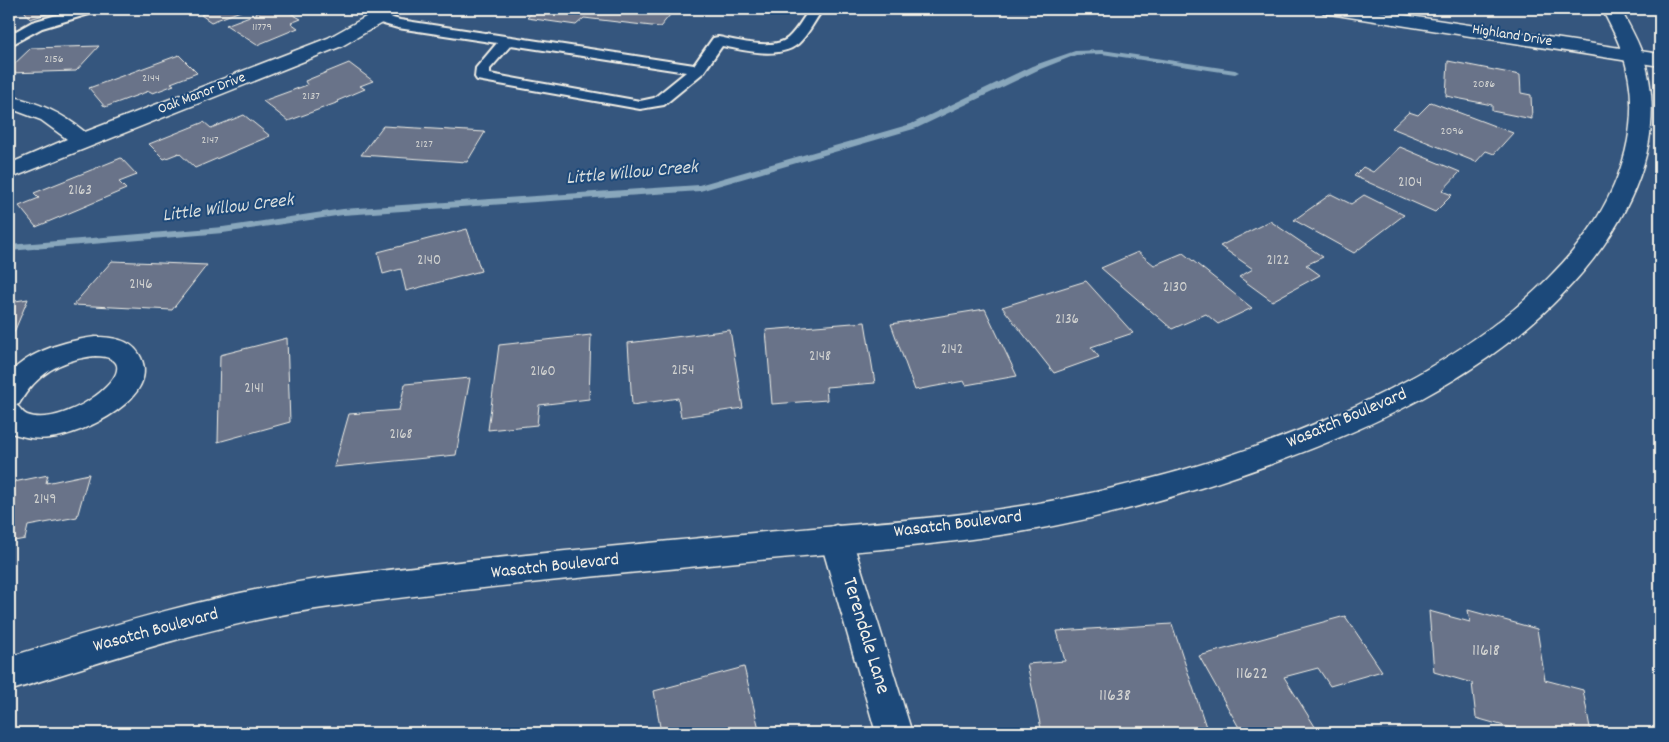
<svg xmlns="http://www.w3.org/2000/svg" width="1669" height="742" viewBox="0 0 1669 742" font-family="Dekko,sans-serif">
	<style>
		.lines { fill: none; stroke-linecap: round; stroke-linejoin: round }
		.stream { fill: #89a7bc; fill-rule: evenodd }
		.building { fill: #697389; stroke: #f4f1e8 }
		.lane-casing { stroke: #f4f1e8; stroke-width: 4 }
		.street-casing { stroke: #f4f1e8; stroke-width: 3 }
		.secondary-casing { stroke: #f4f1e8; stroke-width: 3 }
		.lane { fill: #1f4a7a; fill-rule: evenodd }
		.street { fill: #1f4a7a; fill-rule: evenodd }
		.secondary { fill: #1f4a7a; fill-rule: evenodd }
		.labels { text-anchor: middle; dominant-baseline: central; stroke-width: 4; stroke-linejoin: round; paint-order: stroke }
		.far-number-label { font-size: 12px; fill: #d1d2d0 }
		.far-street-label { font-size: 15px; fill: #f4f1e8; stroke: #1f4a7a }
		.number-label { font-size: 15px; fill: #d1d2d0 }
		.street-label { font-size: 18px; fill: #f4f1e8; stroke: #1f4a7a }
		.near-number-label { font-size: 18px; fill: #d1d2d0 }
		.water-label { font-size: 19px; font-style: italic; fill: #d9dedd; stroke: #1f4a7a }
		.near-street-label { font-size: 21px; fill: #f4f1e8; stroke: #1f4a7a }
	</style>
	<rect width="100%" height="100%" fill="#35567e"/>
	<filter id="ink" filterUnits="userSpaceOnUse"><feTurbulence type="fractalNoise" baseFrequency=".02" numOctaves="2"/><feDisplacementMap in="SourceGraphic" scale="10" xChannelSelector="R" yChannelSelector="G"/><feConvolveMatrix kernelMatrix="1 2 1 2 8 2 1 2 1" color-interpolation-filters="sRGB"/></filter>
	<g filter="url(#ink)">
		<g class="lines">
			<!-- stream -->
			<polygon class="stream" points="1102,50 1235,70 1239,72 1235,74 1102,54 1076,55 1038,70 917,128 700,191 343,215 223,233 9,251 9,245 223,227 343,209 699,185 911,124 1032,66 1075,51"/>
		</g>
		<!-- building -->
		<g class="building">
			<polygon points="23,9 63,9 30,19"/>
			<polygon points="203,9 246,9 211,22 201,15 207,12"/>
			<polygon points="268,9 283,9 301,19 291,23 298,28 257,45 226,25"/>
			<polygon points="521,9 675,9 660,27 584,18 576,25 527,18 534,10"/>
			<polygon points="99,46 76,71 9,73 9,69 31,48"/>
			<polygon points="179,55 197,73 171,83 174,85 153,93 149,91 105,107 89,88"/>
			<polygon points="1448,61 1520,75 1521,93 1531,95 1532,119 1492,111 1492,105 1446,96"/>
			<polygon points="349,63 373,81 360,86 365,89 337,101 339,102 288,121 263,101 307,85 305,81"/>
			<polygon points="1431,102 1513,133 1494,154 1486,151 1476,162 1392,128 1409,112 1418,115"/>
			<polygon points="244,115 270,136 195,168 179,153 164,159 149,144 204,122 211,128"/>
			<polygon points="383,126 485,132 467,162 361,155"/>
			<polygon points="1400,147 1460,172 1442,191 1452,195 1435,212 1354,176 1363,167 1373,172"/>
			<polygon points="121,158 137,175 119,182 126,189 36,227 19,206 39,198 34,193"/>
			<polygon points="1331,194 1351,204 1364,195 1404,215 1354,253 1294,220"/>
			<polygon points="1270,221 1323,257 1306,265 1320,275 1272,301 1239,277 1253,269 1220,246"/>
			<polygon points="467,229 481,271 406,291 401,269 383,274 378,252"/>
			<polygon points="1138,252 1154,265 1183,253 1252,308 1218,324 1206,314 1172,329 1101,268"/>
			<polygon points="112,261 207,265 172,310 73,305"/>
			<polygon points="1086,281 1133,333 1091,347 1099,357 1054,373 1002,307"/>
			<polygon points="28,299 12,337 9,337 9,302"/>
			<polygon points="985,309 1017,376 966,385 964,381 915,390 891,324"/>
			<polygon points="865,322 875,383 826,387 827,400 772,404 766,330"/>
			<polygon points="730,330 743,408 681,417 678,398 632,405 628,343"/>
			<polygon points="591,335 589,399 539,405 537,425 488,430 499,345"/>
			<polygon points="287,338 290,422 218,442 220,355"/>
			<polygon points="470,378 456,455 334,467 349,414 399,410 405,384"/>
			<polygon points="89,474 77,517 28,526 25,539 9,542 9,483 48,475 46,483"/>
			<polygon points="1468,610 1537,629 1545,680 1583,690 1591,733 1529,733 1476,718 1472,683 1434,672 1429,611 1470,622"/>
			<polygon points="1345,616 1382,671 1330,686 1318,668 1284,677 1319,733 1242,733 1199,656"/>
			<polygon points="1172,624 1206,727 1181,729 1182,733 1042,733 1027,664 1065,661 1057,631"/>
			<polygon points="744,667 760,733 661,733 654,691"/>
		</g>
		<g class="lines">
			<defs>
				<g id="lane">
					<polygon points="78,9 98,9 96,12 42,28 9,46 9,35 32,22"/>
					<path d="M810,9H823C815,20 808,35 798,44C778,60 744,50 722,46L703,73L664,105L640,109L477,80L475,77L476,68L497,43L398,28L373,21L371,18L378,14L400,20L694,65L713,38L718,37C736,40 773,51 788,38C797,30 803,18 810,9ZM511,45L686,72L654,98L640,101L490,74V69Z"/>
				</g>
				<g id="street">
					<path d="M380,9H402L399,13L342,46L9,179V164L67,139L41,120L9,108V96C38,102 62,113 85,132L328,38Z"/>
					<polygon points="1321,9 1364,9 1660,54 1660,66 1330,14 1324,13"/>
					<path d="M95,337C111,337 130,339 139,354C165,397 82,435 50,438C35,440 22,437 9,432V374C30,351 65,341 95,337ZM95,356C159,357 69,431 27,415C22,413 21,408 16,405L19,404C36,374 60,360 95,356Z"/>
					<polygon points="836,525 847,529 852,539 912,733 876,733 820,539 825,529"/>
				</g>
				<path id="secondary" d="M1602,9H1620C1628,23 1636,37 1642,53C1666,120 1643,189 1603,246C1517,366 1373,430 1237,476C1166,500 1093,520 1020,532C926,547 832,553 738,562C602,576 465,588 330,607C219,622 115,658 9,691V657C112,625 217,593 325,578C467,559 611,547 754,533C843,525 932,520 1021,506C1205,477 1464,392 1581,241C1622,188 1645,118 1622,52C1617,37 1609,23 1602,9Z"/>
			</defs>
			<!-- lane casing -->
			<use href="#lane" class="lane-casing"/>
			<!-- street casing -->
			<use href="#street" class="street-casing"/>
			<!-- secondary casing -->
			<use href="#secondary" class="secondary-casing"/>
			<!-- lane -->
			<use href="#lane" class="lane"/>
			<!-- street -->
			<use href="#street" class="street"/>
			<!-- secondary -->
			<use href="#secondary" class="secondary"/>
		</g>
	</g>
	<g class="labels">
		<!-- far-number labels -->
		<g class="far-number-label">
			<text x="262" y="27">11779</text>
			<text x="54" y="59">2156</text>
			<text x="151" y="78">2144</text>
			<text x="1484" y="84">2086</text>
			<text x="311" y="96">2137</text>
			<text x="1452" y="131">2096</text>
			<text x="210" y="140">2147</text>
			<text x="424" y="144">2127</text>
		</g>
		<!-- far-street labels -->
		<g class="far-street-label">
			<text transform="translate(1512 36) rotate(9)">Highland Drive</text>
			<text transform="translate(202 94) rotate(-21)">Oak Manor Drive</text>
		</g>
		<!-- number labels -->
		<g class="number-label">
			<text x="1410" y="183">2104</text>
			<text x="80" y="191">2163</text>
			<text x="429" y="261">2140</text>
			<text x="1278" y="261">2122</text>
			<text x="141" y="285">2146</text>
			<text x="1175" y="288">2130</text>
			<text x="1067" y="320">2136</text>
			<text x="952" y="350">2142</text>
			<text x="820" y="357">2148</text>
			<text x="683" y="371">2154</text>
			<text x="543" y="372">2160</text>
			<text x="254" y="389">2141</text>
			<text x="401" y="435">2168</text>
			<text x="45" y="500">2149</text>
		</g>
		<!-- street labels -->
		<g class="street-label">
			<text transform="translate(1347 419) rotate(-23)">Wasatch Boulevard</text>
			<text transform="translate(958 525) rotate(-7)">Wasatch Boulevard</text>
			<text transform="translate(555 567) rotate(-6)">Wasatch Boulevard</text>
			<text transform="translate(156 631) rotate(-15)">Wasatch Boulevard</text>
		</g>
		<!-- near-number labels -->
		<g class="near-number-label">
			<text x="1486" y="651">11618</text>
			<text x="1252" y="674">11622</text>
			<text x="1115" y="696">11638</text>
		</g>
		<!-- water labels -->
		<g class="water-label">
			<text transform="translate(632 174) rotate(-5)">Little Willow Creek</text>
			<text transform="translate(228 209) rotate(-7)">Little Willow Creek</text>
		</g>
		<!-- near-street labels -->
		<g class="near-street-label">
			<text transform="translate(865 636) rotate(73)">Terendale Lane</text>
		</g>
	</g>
	<!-- margin -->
	<rect width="1669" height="742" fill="none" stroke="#1f4a7a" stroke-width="30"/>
	<rect x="15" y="15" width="1639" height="712" fill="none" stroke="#f4f1e8" stroke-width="2" filter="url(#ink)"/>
</svg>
